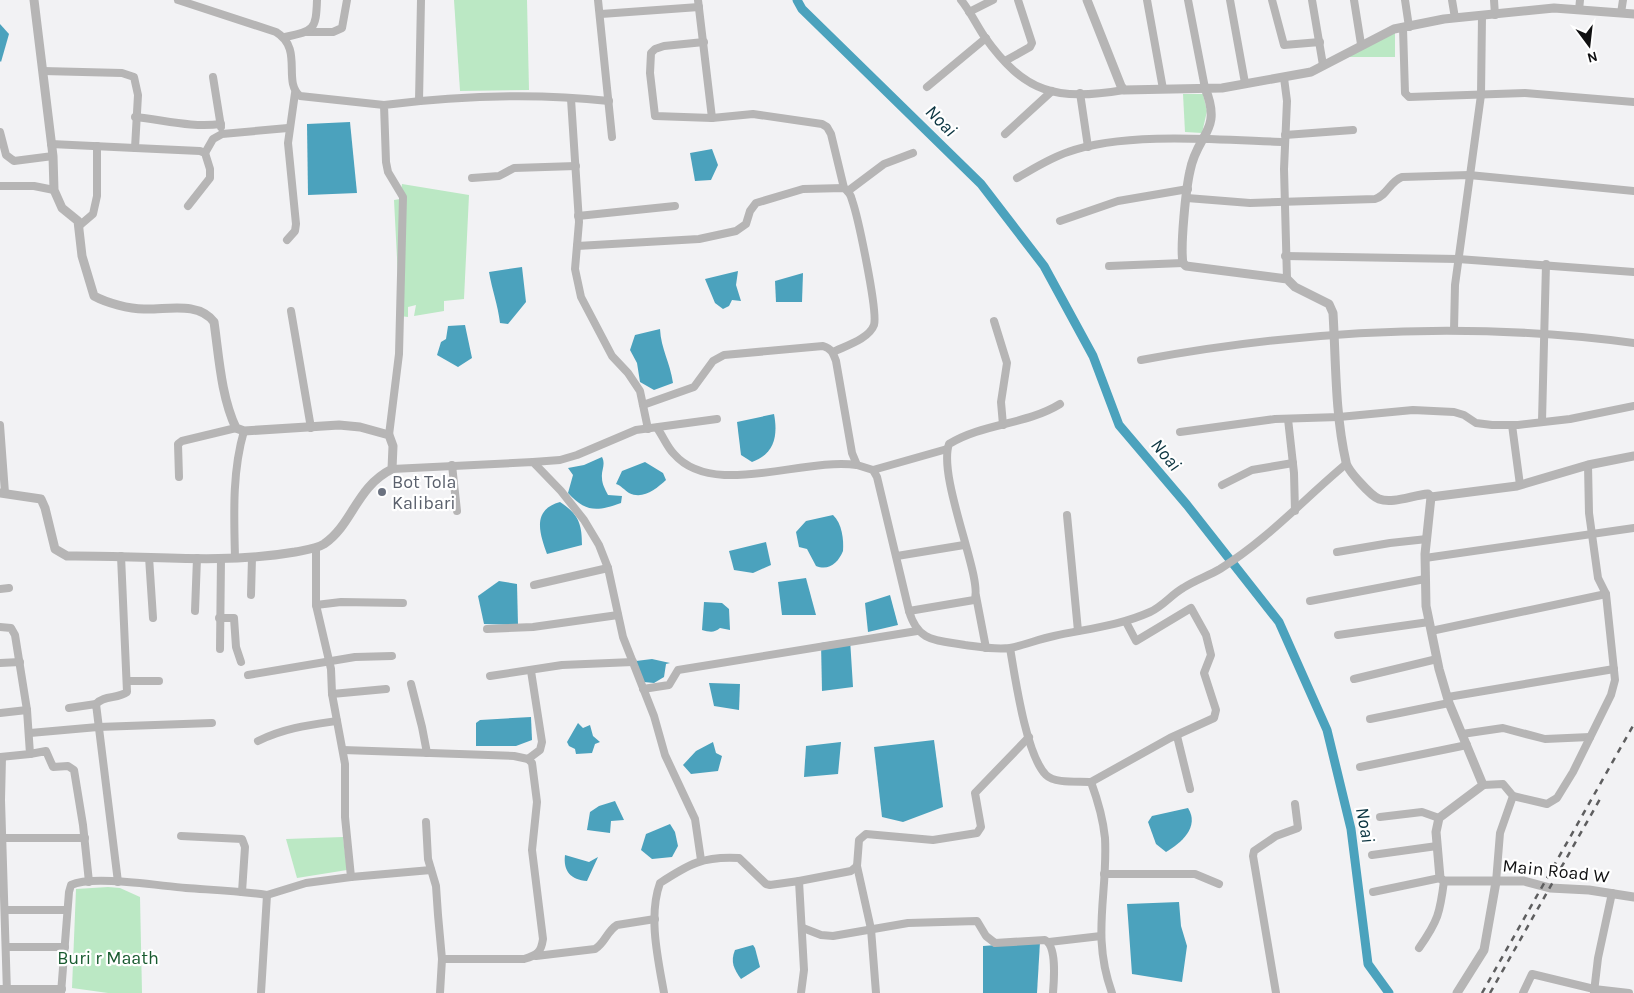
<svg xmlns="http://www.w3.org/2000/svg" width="1634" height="993" viewBox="0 0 1634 993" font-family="Karla,sans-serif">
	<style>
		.green { fill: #bbe8c4 }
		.water { fill: #4ba2bd }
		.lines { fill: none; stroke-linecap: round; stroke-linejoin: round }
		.canal { stroke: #4ba2bd; stroke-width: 9 }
		.minor { stroke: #b6b5b5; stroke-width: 8 }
		.tertiary { stroke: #b6b5b5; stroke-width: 9 }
		.rail { stroke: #5e5e5f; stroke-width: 2.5; stroke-dasharray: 6 6; stroke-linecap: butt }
		.worship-dot { fill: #6b7280; stroke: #fff; stroke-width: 2 }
		.labels { text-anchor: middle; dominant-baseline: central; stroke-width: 4.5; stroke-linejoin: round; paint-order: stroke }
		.worship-label { font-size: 18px; fill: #5b616d; stroke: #fff; text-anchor: start }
		.street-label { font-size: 18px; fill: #101011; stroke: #fff }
		.park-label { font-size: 18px; fill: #195b30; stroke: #fff }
		.water-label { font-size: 19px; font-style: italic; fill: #0c3541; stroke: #fff }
	</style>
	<rect width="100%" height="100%" fill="#f2f2f4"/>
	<!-- green -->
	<g class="green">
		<polygon points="454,0 527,0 529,90 460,91"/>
		<polygon points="1395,31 1395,57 1350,57 1350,53"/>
		<polygon points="1183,94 1203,94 1207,111 1202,133 1185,132"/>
		<polygon points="402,184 469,195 464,299 444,301 444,311 414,316 416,305 408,307 408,317 400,316 394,200 400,199"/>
		<polygon points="343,837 347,870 297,878 286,839"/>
		<polygon points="108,887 120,888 140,897 142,993 108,993 72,988 76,889"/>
	</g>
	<!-- water -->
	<g class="water">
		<polygon points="0,24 9,34 1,62 0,61"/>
		<polygon points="350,122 357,193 308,195 307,124"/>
		<polygon points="712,149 718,165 711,180 695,181 690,153"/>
		<path d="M522,267L526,302L508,324L500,323C498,305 492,290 489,272Z"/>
		<polygon points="738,271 736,285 741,301 732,300 729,306 723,309 715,303 705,279"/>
		<polygon points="803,273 802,302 776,302 775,281"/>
		<polygon points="465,325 472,358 458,367 437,355 441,342 446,339 448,326"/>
		<path d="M660,329C661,349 670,362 673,383L654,390L640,382L637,363L630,350L635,335Z"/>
		<path d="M774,414C778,435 775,454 752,462L741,455L737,422Z"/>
		<path d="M602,457C606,465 601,470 602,478C602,484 605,489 608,495L622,496L621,503C596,512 586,512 568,493L573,475L568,468L584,465Z"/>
		<path d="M645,462L663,473L666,480C656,489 643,500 629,493C624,490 622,486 616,484L622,471Z"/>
		<path d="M560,502C578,514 582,523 582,545L547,554C540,534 531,510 560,502Z"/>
		<path d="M833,515C842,523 844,540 843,551C838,563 829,571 816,566L807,549L799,547L796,532L806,521Z"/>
		<polygon points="766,542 771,565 753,573 734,570 729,551"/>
		<polygon points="806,578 816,615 782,615 778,582"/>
		<polygon points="499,581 517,584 518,625 484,624 478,596"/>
		<polygon points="890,595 898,625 868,632 865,603"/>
		<path d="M704,602L722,603L729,609L730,630L720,628C714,633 710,632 702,630Z"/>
		<polygon points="850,639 853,687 822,691 821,643"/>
		<polygon points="652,659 670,663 666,664 664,677 654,683 644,682 636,661"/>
		<polygon points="709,683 740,684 739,710 714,706"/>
		<polygon points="531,717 532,740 516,746 476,746 476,723 480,720"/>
		<polygon points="578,723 583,728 590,725 593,736 600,742 595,744 592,753 576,754 575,749 569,746 567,742"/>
		<polygon points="934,740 943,807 903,822 882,817 874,747"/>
		<polygon points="713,742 716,753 722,756 718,771 691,774 683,765 696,751"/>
		<polygon points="841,742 838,774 804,777 806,746"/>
		<polygon points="615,801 624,820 611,821 610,833 587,830 590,812 599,806"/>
		<path d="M1188,808C1200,827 1181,843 1166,852L1156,844L1148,822L1152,816Z"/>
		<polygon points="670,824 675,832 678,846 672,857 652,859 641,850 646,834"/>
		<path d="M565,855L589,862L598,857L587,881C571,880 563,871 565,855Z"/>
		<polygon points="1179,902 1181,926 1187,946 1182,982 1132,974 1127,904"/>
		<polygon points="1040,942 1037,993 983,993 983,946"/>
		<path d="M753,945L755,948L760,967L741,979C734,969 730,962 735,950Z"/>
	</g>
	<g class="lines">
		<!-- canal -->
		<polyline class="canal" points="797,0 802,9 981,184 1044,266 1093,356 1119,425 1187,505 1279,622 1327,730 1351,829 1368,964 1389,993"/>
		<!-- minor -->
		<g class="minor">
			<path d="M178,0L276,32C304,49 282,81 300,96L384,105"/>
			<polyline points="598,0 612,137"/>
			<polyline points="698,0 712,118"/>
			<path d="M961,0C970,11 976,24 984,36C1025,94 1056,101 1124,90"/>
			<polyline points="1147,0 1163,89"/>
			<polyline points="1188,0 1205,88"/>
			<polyline points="1230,0 1245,83"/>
			<polyline points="1272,0 1284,45 1320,42"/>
			<polyline points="1312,0 1323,65"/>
			<polyline points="1354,0 1361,44"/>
			<polyline points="1405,0 1409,27"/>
			<polyline points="1452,0 1455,18"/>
			<polyline points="1494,0 1495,15"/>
			<polyline points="1579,10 1580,0"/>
			<polyline points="969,12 993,0"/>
			<polyline points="1621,13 1623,0"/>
			<polyline points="601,14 699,7"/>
			<polyline points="1403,28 1405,93 1409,97 1525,93 1634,102"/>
			<polyline points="307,32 333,32 342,28 347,0"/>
			<path d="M285,37C314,31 316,30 317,0"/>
			<polyline points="704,42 664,46 655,49 651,53 650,73 655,116 712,118 753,114 822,124 827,127 831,134 844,188"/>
			<polyline points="1005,61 1030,47 1032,43 1018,0"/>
			<polyline points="43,71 122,73 134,77 138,95 135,148 200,151 205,153 210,169 210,178 188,206"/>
			<polyline points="213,77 221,127"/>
			<polyline points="1284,78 1287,101 1284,169 1287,279"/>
			<polyline points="927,87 986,38"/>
			<polyline points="1080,93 1088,147"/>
			<polyline points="571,99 579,222 575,269 581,297 612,356 628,373 640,391 648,429"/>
			<polyline points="419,101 421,0"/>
			<path d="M135,117C164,120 192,128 221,124"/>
			<polyline points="0,132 6,155 14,161 53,156"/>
			<polyline points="1005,134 1052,91"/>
			<polyline points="1285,135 1353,130"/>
			<polyline points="51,144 135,148"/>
			<polyline points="205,153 213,139 222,134 288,128"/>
			<polyline points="472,178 499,176 514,168 576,166"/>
			<path d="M1017,178C1033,169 1050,158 1068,152C1125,131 1224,140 1285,142"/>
			<polyline points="0,186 34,186 54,190"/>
			<polyline points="848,191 884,164 913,153"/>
			<path d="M1187,198L1250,203L1375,199C1388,195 1389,182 1402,177L1469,175L1634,191"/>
			<polyline points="578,216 675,206"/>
			<polyline points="1060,221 1118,201 1188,189"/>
			<polyline points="79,226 93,214 97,196 97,146"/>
			<polyline points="287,240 295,231 296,224 288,143 295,93"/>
			<path d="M577,246L699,239L736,231L746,224L750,211L756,203L803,189L844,188C848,191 851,195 852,200C858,217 878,311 874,325C869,339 845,346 833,352"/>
			<polyline points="1285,256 1458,259 1634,272"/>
			<polyline points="1109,266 1183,263"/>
			<polyline points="291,311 311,428"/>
			<polyline points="994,321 1007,363 1001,402 1003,425"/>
			<polyline points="1454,330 1455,285 1481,95 1482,16"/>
			<path d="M1141,360C1303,330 1470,321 1634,343"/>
			<path d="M643,405L694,387L713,361L724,355L823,346C832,349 833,353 836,361L852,453L857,465L873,470L877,477L909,611C918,642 935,640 965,645C980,647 995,650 1010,648C1025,645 1039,639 1054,636C1086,629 1119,626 1150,612C1163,606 1171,595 1183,588C1195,580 1208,576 1220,569C1267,540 1304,499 1346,464"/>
			<polyline points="1288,419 1294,473 1295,511"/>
			<polyline points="1542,421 1546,264"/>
			<polyline points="0,425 5,493"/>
			<polyline points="1512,425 1520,485"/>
			<path d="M657,428C663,436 667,447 674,454C713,499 803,457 857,465"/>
			<polyline points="1180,432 1275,419 1339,417 1413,410 1454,412 1464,415 1476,423 1492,425 1518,425 1570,419 1634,406"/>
			<path d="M389,435L399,354L403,197L388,172L386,162L384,105C457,96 535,93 609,101"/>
			<polyline points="533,462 560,460 577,455 636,430 717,419"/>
			<polyline points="452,465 457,511"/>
			<polyline points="392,469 533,462 561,491 584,520 599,545 608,568 623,637 654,716 665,755 695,819 701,860"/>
			<polyline points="873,470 947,449"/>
			<polyline points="179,477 178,444 182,441 236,428"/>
			<polyline points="1222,485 1252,470 1293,463"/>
			<polyline points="1067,515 1078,631"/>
			<polyline points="1337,552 1390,543 1427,539"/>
			<polyline points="897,556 964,545"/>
			<polyline points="149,557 153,618"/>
			<path d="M235,558C234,515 232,472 244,431"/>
			<polyline points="1425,558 1634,528"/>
			<polyline points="534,585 608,568"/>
			<polyline points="0,589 9,588"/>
			<polyline points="251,595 252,557"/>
			<polyline points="976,596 986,648"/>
			<polyline points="1310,601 1425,579"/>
			<polyline points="316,605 341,602 403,603"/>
			<polyline points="195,611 197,558"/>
			<path d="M909,611L974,600C985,583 937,478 949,444C983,423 1026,425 1060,404"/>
			<polyline points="219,618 234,618 236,647 241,662"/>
			<polyline points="0,627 11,628 15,635 27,710 30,754 0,757"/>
			<polyline points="487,629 533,627 618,615"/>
			<polyline points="1431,631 1606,594"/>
			<polyline points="1338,635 1429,622"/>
			<path d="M1010,648C1015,677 1026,755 1046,775C1055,784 1079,781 1091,782C1098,801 1103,818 1105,838C1108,895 1091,935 1112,993"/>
			<polyline points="220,649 221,558"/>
			<polyline points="0,663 20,662"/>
			<polyline points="248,675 355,657 392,656"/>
			<polyline points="490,676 562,665 633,662"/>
			<polyline points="1354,679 1437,659"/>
			<polyline points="127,681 159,681"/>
			<polyline points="411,684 422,727 427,753"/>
			<polyline points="643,689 669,685 678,670 917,631"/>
			<polyline points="332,694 386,689"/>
			<polyline points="1448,697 1614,669"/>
			<path d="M96,704C104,695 118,699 127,692L121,556"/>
			<polyline points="69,708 96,704 118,882"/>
			<polyline points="0,713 27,710"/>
			<polyline points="1370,719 1449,703"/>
			<polyline points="30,733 98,727 212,723"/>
			<polyline points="1462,734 1503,728 1545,739 1590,737"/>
			<polyline points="1177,736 1190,789"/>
			<path d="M258,741C284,728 309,725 337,721"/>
			<path d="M343,750L514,756L528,759L532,763L537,802L532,850L543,939C541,953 537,955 524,959H442"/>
			<polyline points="30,754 46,751 53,767 68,766 74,770 83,825 89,882"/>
			<polyline points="2,757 1,800 7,993"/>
			<polyline points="528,759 540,750 542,742 531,671"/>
			<polyline points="1360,767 1467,745"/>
			<polyline points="1091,782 1170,738 1214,718 1216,710 1204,673 1211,655 1206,635 1191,608 1136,641 1126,622"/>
			<polyline points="1483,785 1503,784 1513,796 1500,833 1496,882"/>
			<polyline points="1513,796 1547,804 1557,798 1573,772 1611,695 1615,680 1606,594 1598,578 1589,513 1588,465"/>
			<polyline points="1380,817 1422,812 1439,818"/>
			<polyline points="426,822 428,859 436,886 438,915 442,959 440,993"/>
			<polyline points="181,836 242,839 245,847 242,892"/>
			<polyline points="0,838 85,838"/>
			<polyline points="1372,855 1437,846"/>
			<polyline points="857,866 871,929 876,993"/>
			<polyline points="1104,874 1195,874 1219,884"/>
			<polyline points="351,877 431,870"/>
			<polyline points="799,881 851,871 857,866 859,840 866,834 933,840 977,833 981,827 975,793 1029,737"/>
			<polyline points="1373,892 1440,878"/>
			<polyline points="267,895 306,883 351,877 345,817 345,764 332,694 331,669 316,605 316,548"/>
			<polyline points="5,910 67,910"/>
			<path d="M803,928L821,935L833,936L908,923L977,921L986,936L995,943L1045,940C1057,946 1054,980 1053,993"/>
			<polyline points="1049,942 1101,936"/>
			<polyline points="7,947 65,947"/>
			<path d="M1419,948C1438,921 1440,913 1444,881"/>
			<path d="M536,956L595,949C605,943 607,931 617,925L655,919"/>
			<polyline points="0,989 62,989"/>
			<polyline points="1594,992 1598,958 1612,893"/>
			<path d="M61,993L69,892L71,885C93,875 159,886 186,888C213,890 240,891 267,895L261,993"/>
			<path d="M664,993C658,959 648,916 660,883C689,864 703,856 739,858L766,884L770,885L799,881L804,970L801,993"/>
			<polyline points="1276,993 1253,856 1254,851 1276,836 1298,828 1295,804"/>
			<polyline points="1523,993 1532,974 1594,989 1629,993"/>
		</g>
		<!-- tertiary -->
		<g class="tertiary">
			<polyline points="1087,0 1121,86 1124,90 1222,88 1311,72 1394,29 1444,19 1554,8 1634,14"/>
			<path d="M1205,88C1223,132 1197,133 1190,171C1186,188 1180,247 1183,263L1186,266L1287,279L1295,287L1329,304L1333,313C1336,363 1335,414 1346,462C1347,470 1371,496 1379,499C1393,504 1413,495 1428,494L1431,497L1425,554L1426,606L1439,669L1449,703L1483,785L1439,818L1436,832L1440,878L1444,881H1524L1550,888L1589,890L1634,897"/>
			<path d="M0,493L41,499L45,508L55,549L67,556C143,555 220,565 295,552C305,550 316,549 324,544C353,524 356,487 392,469L393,446L389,435L360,427L339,425L244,431L236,428C221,396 219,357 214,322C198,301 167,310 144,309C129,309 107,303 94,296L82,256L78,221L62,208L54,190L53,156L34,0"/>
			<polyline points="1431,497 1517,486 1588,465 1634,456"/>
			<polyline points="1457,993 1484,950 1496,882"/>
		</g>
		<!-- rail -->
		<g class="rail">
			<polyline points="1482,993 1634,724"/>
			<polyline points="1490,993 1600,799"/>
		</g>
	</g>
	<!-- markers -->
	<circle class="worship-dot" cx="382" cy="492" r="5"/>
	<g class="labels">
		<!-- worship labels -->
		<g class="worship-label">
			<text x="392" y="482">Bot Tola<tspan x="392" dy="21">Kalibari</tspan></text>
		</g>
		<!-- street labels -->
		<g class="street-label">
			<text transform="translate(1556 871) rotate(6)">Main Road W</text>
		</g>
		<!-- park labels -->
		<g class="park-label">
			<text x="108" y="958">Buri r Maath</text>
		</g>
		<!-- water labels -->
		<g class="water-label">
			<text transform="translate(941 121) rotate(45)">Noai</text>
			<text transform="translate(1166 455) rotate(50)">Noai</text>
			<text transform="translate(1365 825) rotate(79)">Noai</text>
		</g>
	</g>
	<!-- north arrow -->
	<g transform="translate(1589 45) rotate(165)" stroke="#ffffff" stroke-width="4" paint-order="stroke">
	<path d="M0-4L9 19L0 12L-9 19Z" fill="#101011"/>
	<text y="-8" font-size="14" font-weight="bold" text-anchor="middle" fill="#101011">N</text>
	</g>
</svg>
